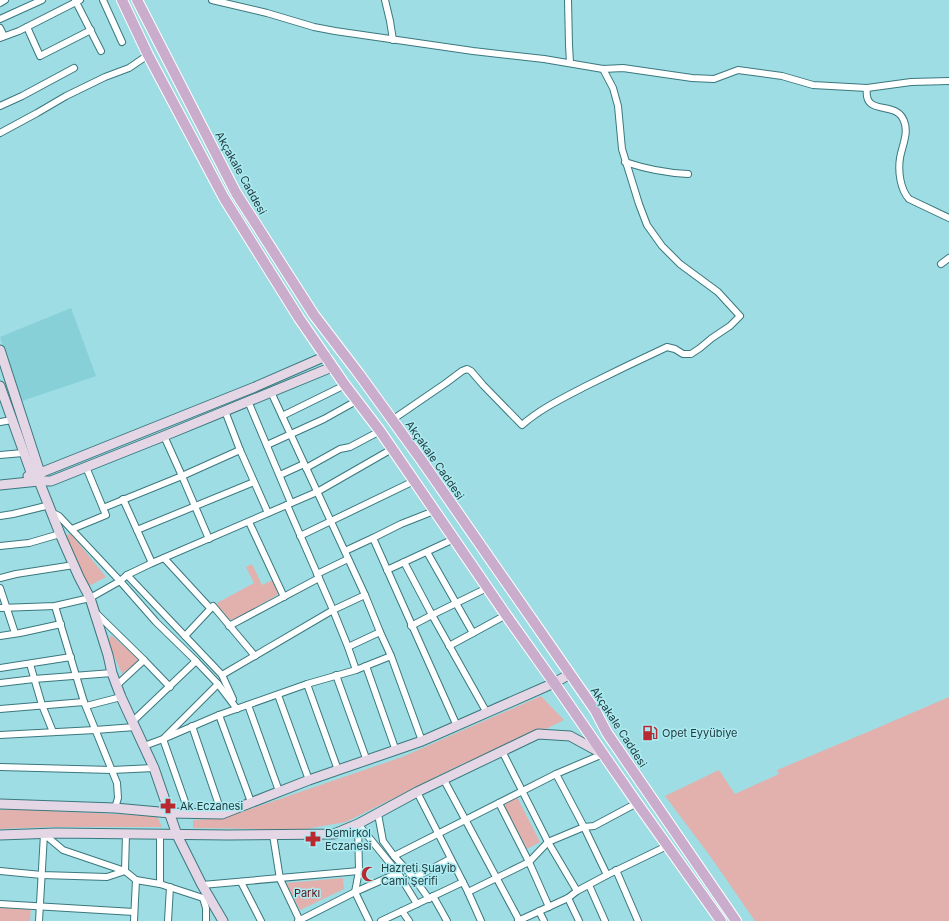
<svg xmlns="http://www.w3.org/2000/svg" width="949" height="921" viewBox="0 0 949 921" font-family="Inter,sans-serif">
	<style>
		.built { fill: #88d0d8 }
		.green { fill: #e2b1ad }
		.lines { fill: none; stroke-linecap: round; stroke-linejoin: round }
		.street-casing { stroke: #3a787e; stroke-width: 8 }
		.secondary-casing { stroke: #3a787e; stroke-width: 11 }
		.primary-casing { stroke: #fff; stroke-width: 12 }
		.street { stroke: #fff; stroke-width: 6 }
		.secondary { stroke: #e5d6e6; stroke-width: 9 }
		.primary { stroke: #caaccd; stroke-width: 10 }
		.labels { text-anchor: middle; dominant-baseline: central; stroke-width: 3; stroke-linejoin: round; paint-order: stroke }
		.street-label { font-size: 11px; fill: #243e41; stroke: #abebf1 }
		.poi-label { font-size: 11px; fill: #243e41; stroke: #abebf1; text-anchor: start }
		.park-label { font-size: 11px; fill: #661015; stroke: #abebf1 }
	</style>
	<rect width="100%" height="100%" fill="#9edde4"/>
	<!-- built -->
	<polygon class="built" points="71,308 96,376 22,401 0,337"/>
	<!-- green -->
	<g class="green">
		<polygon points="71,534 106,577 87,587 65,535"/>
		<path d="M252,564L262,585L273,580L279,594L236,619L231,620C224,617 218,610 217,603L254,583L246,567Z"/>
		<polygon points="111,635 140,660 122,674 108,642"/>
		<polygon points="541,696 564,720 524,740 464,763 346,822 282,833 256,833 256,829 193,828 193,820 224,818 402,757"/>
		<polygon points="949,697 949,921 755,921 710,856 665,796 719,770 735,794 779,774 777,770 877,728"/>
		<polygon points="517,797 540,842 527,849 504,805"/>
		<polygon points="9,809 157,816 162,827 51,827 0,829 0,810"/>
		<polygon points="343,878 344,889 300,910 286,883"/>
		<polygon points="0,906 31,908 30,921 0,921"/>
	</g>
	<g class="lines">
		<defs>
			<g id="street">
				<polyline points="75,0 101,51"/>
				<polyline points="103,0 122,42"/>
				<polyline points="212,0 267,13 314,27 335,31 473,51 544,59 603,69 623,68 692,78 714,79 738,70 782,76 813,85 867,88 911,82 949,81"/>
				<polyline points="385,0 390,21 393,40"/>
				<polyline points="568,0 569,45 570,63"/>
				<polyline points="0,3 5,0"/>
				<polyline points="0,19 42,0"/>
				<polyline points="27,27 40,56 91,30"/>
				<polyline points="0,28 4,36"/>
				<polyline points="0,38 19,31 80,0"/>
				<path d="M867,88C863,118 896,99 904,121C909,133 902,146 900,158C898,171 900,189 909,199L949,218"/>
				<polyline points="0,106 22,96 74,68"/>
				<polyline points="0,133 37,113 66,96 105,77 129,68 148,55"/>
				<path d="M625,162C646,169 666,173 688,174"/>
				<polyline points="941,264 949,258"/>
				<polyline points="271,392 365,595 380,632"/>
				<polyline points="248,401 291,503"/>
				<polyline points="225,411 240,450 268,513"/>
				<polyline points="282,416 345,385"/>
				<path d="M392,420L446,383L462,371L467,369L471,371L483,385L522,425C540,409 563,398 584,387C612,373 639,360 667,347L675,349L683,354H691L700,348L712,338L730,326L740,316L718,292L680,264L662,246L647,225L639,204L622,149L618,106L613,88L603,69"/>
				<polyline points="0,422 12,420"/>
				<polyline points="267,445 324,419 358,400"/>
				<polyline points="0,455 23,453"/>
				<polyline points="86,467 103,508 182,476 164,436"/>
				<polyline points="306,468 340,449 350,447 380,431"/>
				<polyline points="280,475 304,464"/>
				<polyline points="123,499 152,563"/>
				<polyline points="0,516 13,514 50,505"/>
				<polyline points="249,522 284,597"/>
				<polyline points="72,529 106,515 103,508"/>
				<polyline points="137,530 254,482"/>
				<polyline points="300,536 414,481"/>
				<polyline points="373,538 401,524 434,511"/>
				<polyline points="209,539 182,476 240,450"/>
				<polyline points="0,546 29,543 60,534"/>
				<polyline points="345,551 373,538 457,726"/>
				<polyline points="427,552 473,633 449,646"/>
				<polyline points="164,558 210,608"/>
				<polyline points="404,562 432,615 487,588"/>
				<polyline points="387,570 454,539"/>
				<polyline points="317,574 348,559"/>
				<polyline points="127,575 222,675 233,699"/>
				<polyline points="0,578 16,574 74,565"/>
				<polyline points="0,588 15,633"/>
				<polyline points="365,595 333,610 348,647 380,632 391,656"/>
				<polyline points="55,606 84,702 117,783 118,798 115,808"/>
				<polyline points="0,608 55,606 90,598 120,581 59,516 53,513"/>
				<polyline points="96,613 144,660 170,687"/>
				<polyline points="229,626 319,578"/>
				<polyline points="411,626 432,615 487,713"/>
				<polyline points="473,633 506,615"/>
				<polyline points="0,636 20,633 61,624"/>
				<polyline points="185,636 213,606 255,656"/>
				<polyline points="348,647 356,670"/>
				<polyline points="30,664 42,705 53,732"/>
				<polyline points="366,666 396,751"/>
				<polyline points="0,668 71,657"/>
				<polyline points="222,675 333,610 287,505"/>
				<polyline points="336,675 367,761"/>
				<polyline points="0,683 34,679 112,673"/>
				<polyline points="307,684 338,770"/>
				<polyline points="117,685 144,660"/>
				<polyline points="278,695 309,780"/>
				<polyline points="248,705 279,791"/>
				<polyline points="86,706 121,697"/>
				<polyline points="0,709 84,702"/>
				<polyline points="237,709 218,684 196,661 156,622 120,581 127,575 152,563 317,492 392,449"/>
				<polyline points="219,715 251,802"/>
				<polyline points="132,722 196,661"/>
				<polyline points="192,726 222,814"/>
				<polyline points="0,735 95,730 135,727"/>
				<polyline points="165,737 218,684"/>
				<polyline points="163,739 189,813"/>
				<polyline points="144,746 163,739 219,715 307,684 356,670 391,656 422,741"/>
				<polyline points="502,751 548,842 577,891"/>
				<polyline points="0,767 112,770 154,768"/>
				<polyline points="556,774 584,827 607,875"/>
				<polyline points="444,780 519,920"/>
				<polyline points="417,792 468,892 481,921"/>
				<polyline points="499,803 529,862 549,907"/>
				<polyline points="378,814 383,841 394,856 414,878 429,899"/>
				<polyline points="358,824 359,871 355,892 369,921"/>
				<polyline points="358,824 398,873 417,904"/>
				<polyline points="273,835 280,879 300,921"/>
				<polyline points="394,856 556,774 603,754"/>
				<polyline points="616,870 638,921"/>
				<polyline points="0,871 42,875 107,877 125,871 126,834"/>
				<polyline points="414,878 450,859"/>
				<polyline points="241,882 261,921"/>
				<polyline points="160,884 160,835"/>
				<polyline points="202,885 359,871"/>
				<polyline points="589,885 605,921"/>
				<polyline points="468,892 529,862 548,842 584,827 594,826 637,803"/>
				<polyline points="433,896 447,921"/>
				<polyline points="203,898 206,908 206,921"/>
				<polyline points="568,898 579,921"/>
				<polyline points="0,904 134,912"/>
				<polyline points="402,911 409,921"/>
				<polyline points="539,911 544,921"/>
				<polyline points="39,921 44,834 63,850 125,871 136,880 160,884 203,898 210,899"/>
				<polyline points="134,921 136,880"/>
				<polyline points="168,921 170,887"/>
				<polyline points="298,921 355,892 398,873 401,865"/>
				<polyline points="381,921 463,882"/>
				<polyline points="518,921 568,898 577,891 607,875 667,846"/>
			</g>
			<g id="secondary">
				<polyline points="0,350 40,473 40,477"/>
				<polyline points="0,386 32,475 39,481 60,534 79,577 90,598 108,655 112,673 121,697 154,768 177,835 202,885 223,921"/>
				<polyline points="28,476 40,473 255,387 326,356"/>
				<polyline points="0,485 39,481 51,481 164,436 332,367"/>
				<polyline points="0,804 115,808 170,813 222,814 309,780 422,741 554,683 570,674"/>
				<polyline points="0,835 56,833 228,835 334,834 358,824 417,792 538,734 570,736 603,754"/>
			</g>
			<g id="primary">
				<polyline points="122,0 148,55 224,198 299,318 345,385 380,431 506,615 550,677 637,803 721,921"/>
				<polyline points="137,0 236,193 314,315 359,374 422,461 595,710 607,733 736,921"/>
			</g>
		</defs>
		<!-- street casing -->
		<use href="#street" class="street-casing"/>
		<!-- secondary casing -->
		<use href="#secondary" class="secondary-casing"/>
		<!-- primary casing -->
		<use href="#primary" class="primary-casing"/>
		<!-- street -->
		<use href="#street" class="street"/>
		<!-- secondary -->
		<use href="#secondary" class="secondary"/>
		<!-- primary -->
		<use href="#primary" class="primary"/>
	</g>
	<!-- icons -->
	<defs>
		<symbol id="fuel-bare" viewBox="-9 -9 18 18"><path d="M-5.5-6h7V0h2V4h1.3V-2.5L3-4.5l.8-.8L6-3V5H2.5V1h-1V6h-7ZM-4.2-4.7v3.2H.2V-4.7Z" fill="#b92931" stroke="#abebf1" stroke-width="2.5" paint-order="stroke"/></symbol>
		<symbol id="pharmacy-bare" viewBox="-9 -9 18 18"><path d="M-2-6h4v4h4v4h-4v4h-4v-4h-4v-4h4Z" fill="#b92931" stroke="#abebf1" stroke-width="2.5" paint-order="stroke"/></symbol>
		<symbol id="mosque-bare" viewBox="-9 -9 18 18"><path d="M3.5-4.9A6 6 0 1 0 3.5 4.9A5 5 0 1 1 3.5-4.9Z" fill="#b92931" stroke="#abebf1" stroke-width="2.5" paint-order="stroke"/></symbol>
	</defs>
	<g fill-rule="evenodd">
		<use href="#fuel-bare" x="639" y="722" width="22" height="22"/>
		<use href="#pharmacy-bare" x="157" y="795" width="22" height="22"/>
		<use href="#pharmacy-bare" x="302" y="828" width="22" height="22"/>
		<use href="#mosque-bare" x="358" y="863" width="22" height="22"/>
	</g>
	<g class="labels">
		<!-- street labels -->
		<g class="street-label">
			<text transform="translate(241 173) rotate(61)">Akçakale Caddesi</text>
			<text transform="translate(435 460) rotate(55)">Akçakale Caddesi</text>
			<text transform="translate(619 727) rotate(57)">Akçakale Caddesi</text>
		</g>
		<!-- poi labels -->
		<g class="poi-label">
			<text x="662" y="733">Opet Eyyübiye</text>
			<text x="180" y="806">Ak Eczanesi</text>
			<text x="325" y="833">Demirkol<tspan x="325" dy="13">Eczanesi</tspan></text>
			<text x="381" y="868">Hazreti Şuayib<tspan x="381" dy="13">Cami Şerifi</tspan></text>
		</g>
		<!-- park labels -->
		<g class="park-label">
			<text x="307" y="893">Parkı</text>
		</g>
	</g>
</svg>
